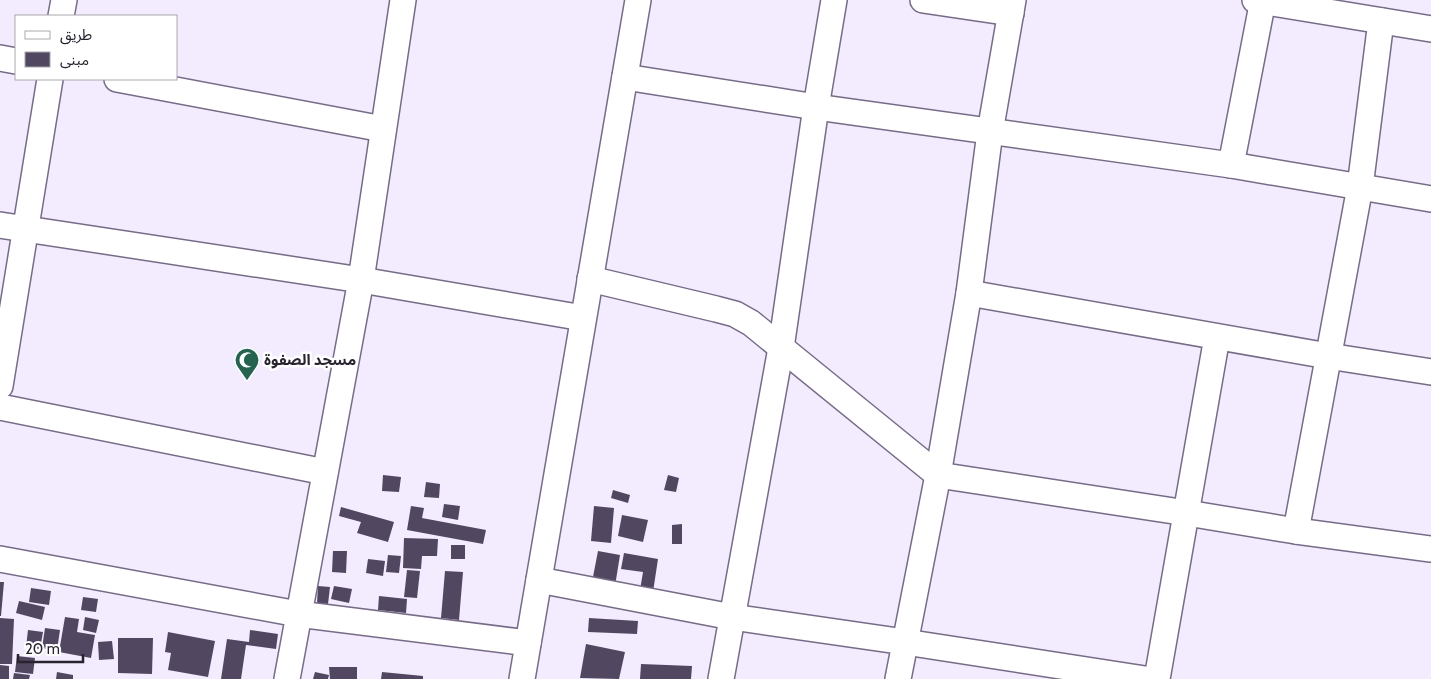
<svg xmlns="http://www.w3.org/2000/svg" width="1431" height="679" viewBox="0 0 1431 679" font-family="Cabin,'Noto Sans Arabic',sans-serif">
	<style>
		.building { fill: #524761 }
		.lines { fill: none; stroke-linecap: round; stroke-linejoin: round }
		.minor-casing { stroke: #776b87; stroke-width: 28 }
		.minor { stroke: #fff; stroke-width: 25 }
		.labels { text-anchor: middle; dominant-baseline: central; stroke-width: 5; stroke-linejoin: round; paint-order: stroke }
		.poi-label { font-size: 15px; font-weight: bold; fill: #28232f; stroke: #fff; text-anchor: start }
	</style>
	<rect width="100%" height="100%" fill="#f3ecff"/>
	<!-- building -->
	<g class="building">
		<polygon points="383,475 401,477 399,492 382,491"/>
		<polygon points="668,475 679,478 676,492 664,490"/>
		<polygon points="426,482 440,484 439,498 424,497"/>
		<polygon points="613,490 630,495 628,503 611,498"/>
		<polygon points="444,504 460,506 458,520 442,517"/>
		<polygon points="411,506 424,508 422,518 486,530 483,544 407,530"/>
		<polygon points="594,506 614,508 611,543 591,541"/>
		<polygon points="341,507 394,522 388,542 357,533 361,522 339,516"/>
		<polygon points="622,515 648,520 643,542 618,536"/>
		<polygon points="682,524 682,544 672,544 672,525"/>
		<polygon points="404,538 438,539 437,556 422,556 421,569 403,568"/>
		<rect x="451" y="545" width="14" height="14"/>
		<polygon points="333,551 347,551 346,573 332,572"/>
		<polygon points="598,551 620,555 615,586 592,582"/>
		<polygon points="624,553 658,559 653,592 640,590 643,572 621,569"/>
		<polygon points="388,555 401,556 399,573 386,572"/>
		<polygon points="368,559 385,561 383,576 366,573"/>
		<polygon points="407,570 420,571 417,598 404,597"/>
		<polygon points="445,571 463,572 459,620 441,618"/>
		<polygon points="0,582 4,582 1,616 0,616"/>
		<polygon points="318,586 330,587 328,604 317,603"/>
		<polygon points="334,586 352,589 349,603 331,599"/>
		<polygon points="31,588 51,591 49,605 29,602"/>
		<polygon points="379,596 407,599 406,613 378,610"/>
		<polygon points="83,597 98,599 96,612 81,610"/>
		<polygon points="19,601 45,607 42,620 16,613"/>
		<polygon points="65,617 79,619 77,632 95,635 91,658 59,652"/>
		<polygon points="85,617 99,620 96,633 83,630"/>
		<polygon points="0,618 14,619 12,664 0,664"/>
		<polygon points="589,618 638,621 637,634 588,632"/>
		<polygon points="45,628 60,630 57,650 42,648"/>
		<polygon points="28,630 43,632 40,649 26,647"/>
		<polygon points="250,630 278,634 276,649 246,645 241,679 221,679 227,639 249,642"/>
		<polygon points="168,632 215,641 208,677 168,670 171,653 165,652"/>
		<polygon points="118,638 153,638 152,674 118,673"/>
		<polygon points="112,641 114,659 99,660 98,642"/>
		<polygon points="586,644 625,652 619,679 580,678"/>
		<polygon points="17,656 35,658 33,674 15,672"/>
		<polygon points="641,664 692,666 691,679 640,679"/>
		<polygon points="0,665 9,666 9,679 0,679"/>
		<polygon points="329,667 357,667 357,679 330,679"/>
		<polygon points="57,672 73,675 73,679 56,679"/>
		<polygon points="315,672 329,675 328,679 313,679"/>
		<polygon points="382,672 423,676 423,679 381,679"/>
		<polygon points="14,673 30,675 29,679 13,679"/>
	</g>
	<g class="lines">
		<defs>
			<g id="minor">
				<polyline points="923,0 1011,13"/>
				<polyline points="1255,0 1431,29"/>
				<polyline points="61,16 64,0"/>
				<polyline points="0,58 16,61"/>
				<polyline points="625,77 816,107 1231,165 1431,199"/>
				<polyline points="117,79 383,129"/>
				<polyline points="1231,165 1263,0"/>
				<polyline points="0,225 361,280 583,318"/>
				<polyline points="590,279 716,309 735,314 751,323 938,475 1187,513 1296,531 1431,549"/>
				<polyline points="969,293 1328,356 1431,372"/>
				<polyline points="0,386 50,79"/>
				<polyline points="0,407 325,472"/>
				<polyline points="1296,531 1360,187 1381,21"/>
				<polyline points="0,559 298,614 528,643"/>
				<polyline points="539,580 732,617 905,642 1145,679"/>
				<polyline points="287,679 361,280 403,0"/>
				<polyline points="522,679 638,0"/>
				<polyline points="721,679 781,348 816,107 834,0"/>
				<polyline points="898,679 938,475 969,293 990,132 1013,0"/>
				<polyline points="1157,679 1217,337"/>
			</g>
		</defs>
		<!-- minor casing -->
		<use href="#minor" class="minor-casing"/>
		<!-- minor -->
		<use href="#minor" class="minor"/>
	</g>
	<!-- icons -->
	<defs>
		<symbol id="mosque-pin" viewBox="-11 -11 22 30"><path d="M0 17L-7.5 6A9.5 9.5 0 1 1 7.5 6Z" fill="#256350" stroke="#fff"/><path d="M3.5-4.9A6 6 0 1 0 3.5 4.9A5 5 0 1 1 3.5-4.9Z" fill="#fff"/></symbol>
	</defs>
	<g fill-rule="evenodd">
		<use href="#mosque-pin" x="233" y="346" width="28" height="38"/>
	</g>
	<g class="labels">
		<!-- poi labels -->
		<g class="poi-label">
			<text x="264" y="360">مسجد الصفوة</text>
		</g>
	</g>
	<!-- legend -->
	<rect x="15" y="15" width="162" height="65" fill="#ffffff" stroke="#a9a7ac"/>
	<rect x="25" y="31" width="25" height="8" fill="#ffffff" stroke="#a9a7ac"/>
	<text x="60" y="40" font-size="15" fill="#28232f">طريق</text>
	<rect x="25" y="52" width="25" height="15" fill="#524761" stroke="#a9a7ac"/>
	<text x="60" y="65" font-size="15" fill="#28232f">مبنى</text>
	<!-- scale -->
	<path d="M18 654v8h65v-8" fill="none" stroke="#28232f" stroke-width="2.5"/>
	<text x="25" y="654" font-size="15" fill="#28232f" stroke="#ffffff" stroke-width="4" paint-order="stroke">20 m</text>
</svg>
